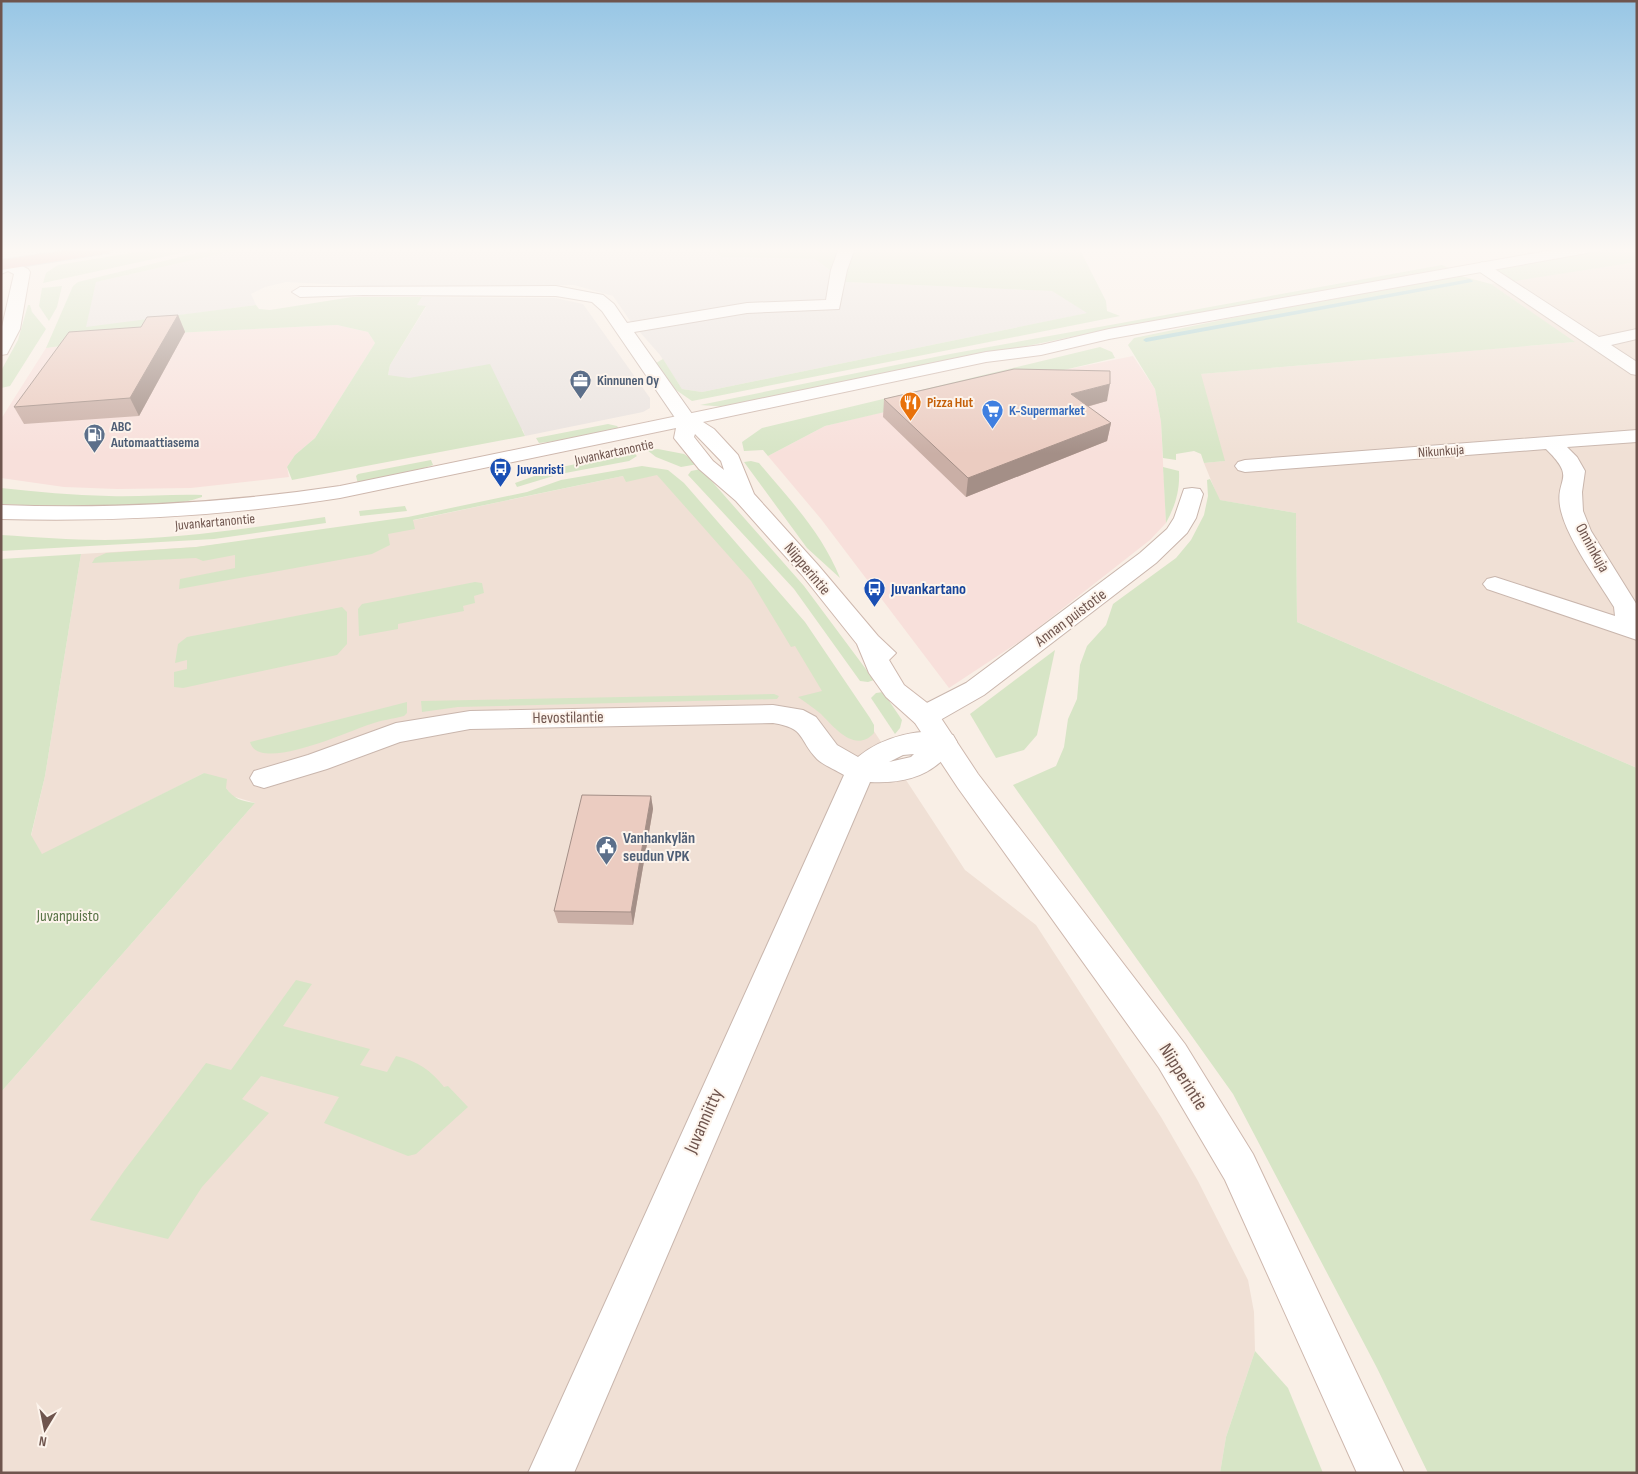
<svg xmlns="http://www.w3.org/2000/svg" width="1638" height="1474" viewBox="0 0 1638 1474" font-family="'Sofia Sans Condensed',sans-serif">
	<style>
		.residential { fill: #f0e0d5 }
		.commercial { fill: #f8e0db }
		.industrial { fill: #eae3df }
		.green { fill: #d7e5c6 }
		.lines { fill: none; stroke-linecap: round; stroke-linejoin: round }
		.stream { fill: #a4d0d1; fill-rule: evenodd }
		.street-casing { stroke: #c9b6ad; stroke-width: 2 }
		.secondary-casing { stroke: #ceb8ae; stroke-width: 2 }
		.highway-casing { stroke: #d4ccca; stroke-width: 2 }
		.street { fill: #fff; fill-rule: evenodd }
		.secondary { fill: #fff; fill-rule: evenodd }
		.highway { fill: #ecaea4; fill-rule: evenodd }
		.wall { fill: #caafa6 }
		.shaded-wall { fill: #a48f87 }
		.building { fill: #ebccc1; stroke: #a48f87 }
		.labels { text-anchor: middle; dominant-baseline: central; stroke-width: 4; stroke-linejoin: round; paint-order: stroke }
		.far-service-label { font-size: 14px; font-weight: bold; fill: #4e5e75; stroke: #fdf4ec; text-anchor: start }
		.far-food-label { font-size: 14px; font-weight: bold; fill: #c56008; stroke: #fdf4ec; text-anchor: start }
		.far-shop-label { font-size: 14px; font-weight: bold; fill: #366cbe; stroke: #fdf4ec; text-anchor: start }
		.far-street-label { font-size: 14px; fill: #6f554e; stroke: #fdf4ec }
		.far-transit-label { font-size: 14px; font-weight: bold; fill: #164399; stroke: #fdf4ec; text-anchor: start }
		.street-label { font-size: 16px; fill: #6f554e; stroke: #fdf4ec }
		.transit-label { font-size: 16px; font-weight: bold; fill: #164399; stroke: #fdf4ec; text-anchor: start }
		.service-label { font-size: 16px; font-weight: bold; fill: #4e5e75; stroke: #fdf4ec; text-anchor: start }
		.park-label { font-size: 16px; fill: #5a7448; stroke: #fdf4ec }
		.near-street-label { font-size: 19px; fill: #6f554e; stroke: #fdf4ec }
	</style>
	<rect width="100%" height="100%" fill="#f9efe6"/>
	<!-- residential -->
	<g class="residential">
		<polygon points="1637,262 1637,768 1297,622 1296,513 1219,500 1204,463 1224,461 1200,374 1574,342 1491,284"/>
		<polygon points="667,473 847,690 965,870 1036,925 1161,1117 1198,1181 1248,1280 1254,1312 1255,1351 1226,1437 1220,1473 1,1473 1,1092 255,803 232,796 226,788 204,773 42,855 31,836 45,776 81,554 196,547 405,522 623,476"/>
	</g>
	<!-- commercial -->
	<g class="commercial">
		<polygon points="337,325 368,332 375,343 315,438 295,455 287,467 289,477 191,488 117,489 64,487 1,478 1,419 46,348 154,334"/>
		<polygon points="1133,356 1155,389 1161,422 1166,523 1150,540 1025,638 949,688 821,519 768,456 825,426 1005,382"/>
	</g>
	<!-- industrial -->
	<g class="industrial">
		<polygon points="246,248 712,248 722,257 815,259 846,282 1052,291 1088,313 702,392 682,389 660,355 631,322 613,296 574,285 365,286 286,282 265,287 251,294 256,305 85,328 96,282"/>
		<polygon points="422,297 555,298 583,304 650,398 650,408 643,412 525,436 523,430 388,375 390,365 426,307 417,305"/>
	</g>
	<!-- green -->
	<g class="green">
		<polygon points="161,248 204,248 43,283 46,273 58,265"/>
		<polygon points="217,248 246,248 96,282 86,327 256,305 259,309 270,310 352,297 422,297 417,305 426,306 390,365 388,375 409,378 490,364 525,436 292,480 287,467 295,455 315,438 375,343 368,332 337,325 154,334 46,348 73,286 78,282"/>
		<polygon points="712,248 1079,248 1106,301 1107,311 1120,316 692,401 676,390 656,363 663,359 682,389 702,392 1087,313 1052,291 846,282 815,259 721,257"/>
		<polygon points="1613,248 1637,248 1637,262 1508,282 1497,274 1497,269"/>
		<polygon points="1442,265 1449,268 1110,329 728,407 700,405 950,354"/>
		<polygon points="1461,276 1491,284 1575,342 1201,374 1225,461 1204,463 1201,454 1194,451 1176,454 1176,460 1163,458 1161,422 1155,389 1128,345 1134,338 1261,312"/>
		<polygon points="62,286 57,307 49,321 39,306 42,288"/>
		<polygon points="28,305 30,305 32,312 46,329 10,386 1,388 2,369 18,340"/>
		<polygon points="1100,347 1112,352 1115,358 825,426 768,456 763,450 744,451 742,442 762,428"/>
		<polygon points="608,424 617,426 621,431 582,438 539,443 536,438"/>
		<polygon points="658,449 684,454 698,464 681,467 656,457 647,450"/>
		<polygon points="633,452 637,456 629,461 560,474 517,487 515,483 557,468"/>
		<polygon points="431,460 433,465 393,478 358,484 356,476 358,474"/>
		<path d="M751,461L759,463C790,500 822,533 840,578L807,548L744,462Z"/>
		<path d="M642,466L668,470L684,483L805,622L870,718L874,725V733C855,754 834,727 821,714C814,708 806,703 798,697L822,691L795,646L791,647L751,581L657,475L626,482L623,476L413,520L415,529L388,534L390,545L372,554L179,589L180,579L235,568V555L203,561L196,558L92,563L95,558L106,553L196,547L408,517L527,492L561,480Z"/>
		<path d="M1163,467L1179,471C1180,491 1175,506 1166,523Z"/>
		<polygon points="701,469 804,586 874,680 868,682 860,681 794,589 688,475 691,471"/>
		<polygon points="1210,479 1220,500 1296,513 1297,622 1637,768 1637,1473 1428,1473 1377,1368 1233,1094 1013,785 1056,766 1064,747 1068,719 1077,699 1080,665 1087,646 1106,625 1113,604 1176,558 1191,540 1204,515 1208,496 1207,480"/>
		<path d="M1,488C37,492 73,495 109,496C140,497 171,494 202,495V497C177,506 147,506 121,506C81,507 41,506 1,504Z"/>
		<polygon points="405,506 407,511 360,516 359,511"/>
		<path d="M325,517L326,523L214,539L1,551V535C36,537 70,540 105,540C179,539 252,528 325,517Z"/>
		<path d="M81,554L45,776L31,835L42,854L204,773L227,779L226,788C234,799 241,801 255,803L1,1092V559Z"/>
		<polygon points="475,582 482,583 484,593 474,596 475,603 463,606 464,611 398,624 398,629 359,636 358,609 362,604"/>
		<polygon points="342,607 347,612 347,644 337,655 183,688 174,687 174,672 187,669 187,660 175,663 178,644 187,637"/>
		<polygon points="1055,650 1037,735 1024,750 996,758 970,714"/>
		<polygon points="883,692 902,720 900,728 895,734 871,698 876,693"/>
		<polygon points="774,694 779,696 777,699 458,707 422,712 421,701"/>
		<path d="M407,702V713L404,716C393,719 381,720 371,724C351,730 258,774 250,742Z"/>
		<path d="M296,980L312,984L283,1026L370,1049L360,1065L387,1072L396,1056C417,1061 431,1070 444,1087L448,1086L468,1107L416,1154L408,1156L324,1123L339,1097L261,1076L242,1099L269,1113L202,1187L168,1239L90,1220L124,1171L206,1063L231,1070Z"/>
		<polygon points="1255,1351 1288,1388 1323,1473 1220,1473 1226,1437"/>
	</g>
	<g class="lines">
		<!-- stream -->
		<polygon class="stream" points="1470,279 1473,281 1472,282 1146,342 1143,340 1146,338"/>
		<defs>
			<g id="street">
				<polygon points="839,248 855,248 847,270 839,309 747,313 634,332 697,421 694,425 680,425 602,311 592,302 556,296 363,295 300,297 292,292 300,287 556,286 603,295 614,304 627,323 747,303 826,300 831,270"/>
				<polygon points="1482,262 1487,264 1599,337 1637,329 1637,339 1611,345 1637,362 1637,375 1631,374 1477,270 1474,267"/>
				<path d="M1637,430V442L1567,447L1577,457L1585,471L1582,492L1583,511L1591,531L1637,605V640L1487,589L1483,584L1487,579L1495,577L1615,616L1614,607C1598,581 1568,540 1561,511C1553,477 1579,481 1546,449L1245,472L1238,470L1235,466L1238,462L1245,460Z"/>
				<polygon points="1192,488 1200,489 1203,494 1196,518 1187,533 1156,563 984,695 935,723 925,725 915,723 912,716 915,709 966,683 1140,553 1167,529 1174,518 1184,489"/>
				<path d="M773,705L803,710L816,717L837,745L858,757C882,737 922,726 953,735L957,742C937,775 906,784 870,782L574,1473H528L844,775C836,770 823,765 817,759C798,739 806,728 773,723L470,729L400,742L327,769L264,788L254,785L250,778L254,771L308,755L396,723L470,711ZM914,754L911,757L889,762L903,755Z"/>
			</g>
			<g id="secondary">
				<path d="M1564,248H1595L1587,253L1109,339L1041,355L986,362L703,422L714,429L738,455L754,494L818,565L878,636L896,653L889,660L904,685L935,709L978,774L1185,1044L1253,1154L1404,1473H1357L1225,1180L1159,1068L958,788L915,723L886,697L869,673L857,644L802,575L736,501L699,469L674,438L676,428L340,498C227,516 115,522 1,519V505C115,509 227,503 340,486L986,352L1041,345L1109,329ZM695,434L721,461L724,470L713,461L694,437Z"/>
				<polygon points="7,259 28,269 30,272 20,329 7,354 1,355 1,331 14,274 8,271 1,274 1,261"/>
			</g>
			<polygon id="highway" points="82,248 116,248 108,253 1,270 1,260"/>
		</defs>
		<!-- street casing -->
		<use href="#street" class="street-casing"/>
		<!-- secondary casing -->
		<use href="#secondary" class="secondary-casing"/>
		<!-- highway casing -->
		<use href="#highway" class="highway-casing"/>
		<!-- street -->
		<use href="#street" class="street"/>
		<!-- secondary -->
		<use href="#secondary" class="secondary"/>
		<!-- highway -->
		<use href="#highway" class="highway"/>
	</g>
	<!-- wall -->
	<g class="wall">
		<polygon points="178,315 185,332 139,416 24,424 14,407 141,327"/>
		<polygon points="884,399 1107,401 1087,407 1111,423 1107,441 966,497 883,417"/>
		<polygon points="651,796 653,809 633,925 558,923 554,911"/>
	</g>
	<!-- shaded-wall -->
	<g class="shaded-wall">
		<polygon points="178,315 185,332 139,416 130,398"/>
		<polygon points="1110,384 1107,401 1067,412 1071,394"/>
		<polygon points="1111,423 1107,441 966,497 968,478"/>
		<polygon points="651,796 653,809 633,925 631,912"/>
	</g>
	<!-- building -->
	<g class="building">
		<polygon points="178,315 130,398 14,407 69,332 141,327 147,317"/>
		<polygon points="1014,369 1110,371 1110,384 1071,394 1111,423 968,478 884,399"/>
		<polygon points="582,795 651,796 631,912 554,911"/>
	</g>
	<!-- sky -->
	<linearGradient id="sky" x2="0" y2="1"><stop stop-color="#97c6e5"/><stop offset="0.55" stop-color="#fcf8f4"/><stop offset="1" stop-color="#fcf8f4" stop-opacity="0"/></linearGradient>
	<rect width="1638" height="454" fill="url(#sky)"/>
	<!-- icons -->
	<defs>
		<symbol id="office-pin" viewBox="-11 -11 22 30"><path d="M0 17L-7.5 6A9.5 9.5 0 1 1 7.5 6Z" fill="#5c6f8a" stroke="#fdf4ec"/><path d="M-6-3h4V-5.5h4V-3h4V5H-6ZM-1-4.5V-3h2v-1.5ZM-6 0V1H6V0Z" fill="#fff"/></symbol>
		<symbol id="restaurant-pin" viewBox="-11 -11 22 30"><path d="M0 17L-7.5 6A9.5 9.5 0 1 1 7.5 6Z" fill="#e8710a" stroke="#fdf4ec"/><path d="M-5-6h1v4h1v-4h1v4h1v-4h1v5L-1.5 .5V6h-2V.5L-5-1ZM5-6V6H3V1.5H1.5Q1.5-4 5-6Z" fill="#fff"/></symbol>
		<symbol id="supermarket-pin" viewBox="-11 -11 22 30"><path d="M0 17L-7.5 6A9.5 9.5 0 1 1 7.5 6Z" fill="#3f7fe0" stroke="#fdf4ec"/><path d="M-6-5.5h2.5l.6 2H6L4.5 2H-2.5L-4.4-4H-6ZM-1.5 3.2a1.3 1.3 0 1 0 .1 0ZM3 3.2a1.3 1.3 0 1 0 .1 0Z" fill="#fff"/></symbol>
		<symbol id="fuel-pin" viewBox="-11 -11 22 30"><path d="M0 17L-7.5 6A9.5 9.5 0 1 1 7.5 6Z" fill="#5c6f8a" stroke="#fdf4ec"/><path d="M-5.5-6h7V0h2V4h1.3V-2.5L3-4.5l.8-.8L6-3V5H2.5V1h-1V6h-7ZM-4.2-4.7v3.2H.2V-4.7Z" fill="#fff"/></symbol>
		<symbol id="bus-pin" viewBox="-11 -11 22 30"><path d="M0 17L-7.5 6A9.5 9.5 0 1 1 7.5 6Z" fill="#1a4fb4" stroke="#fdf4ec"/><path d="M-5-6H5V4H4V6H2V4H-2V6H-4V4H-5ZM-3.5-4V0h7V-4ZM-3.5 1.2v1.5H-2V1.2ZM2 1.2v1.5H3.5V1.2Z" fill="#fff"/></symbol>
		<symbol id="civic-pin" viewBox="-11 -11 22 30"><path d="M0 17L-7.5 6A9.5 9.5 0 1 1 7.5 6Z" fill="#5c6f8a" stroke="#fdf4ec"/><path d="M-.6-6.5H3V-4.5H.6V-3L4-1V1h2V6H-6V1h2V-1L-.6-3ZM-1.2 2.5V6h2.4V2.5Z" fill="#fff"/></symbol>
	</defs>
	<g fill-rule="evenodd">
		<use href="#office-pin" x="568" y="368" width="25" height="34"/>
		<use href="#restaurant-pin" x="898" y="390" width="25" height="34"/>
		<use href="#supermarket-pin" x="980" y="398" width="25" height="34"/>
		<use href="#fuel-pin" x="82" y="422" width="25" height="34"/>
		<use href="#bus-pin" x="488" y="456" width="25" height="34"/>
		<use href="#bus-pin" x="862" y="576" width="25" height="34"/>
		<use href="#civic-pin" x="594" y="834" width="25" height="34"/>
	</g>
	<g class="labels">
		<!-- far-service labels -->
		<g class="far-service-label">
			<text x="597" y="380">Kinnunen Oy</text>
			<text x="111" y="426">ABC<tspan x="111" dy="16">Automaattiasema</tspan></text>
		</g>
		<!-- far-food labels -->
		<g class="far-food-label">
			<text x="927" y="402">Pizza Hut</text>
		</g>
		<!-- far-shop labels -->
		<g class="far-shop-label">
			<text x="1009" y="410">K-Supermarket</text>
		</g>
		<!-- far-street labels -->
		<g class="far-street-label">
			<text transform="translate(1441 451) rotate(-4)">Nikunkuja</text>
			<text transform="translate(614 452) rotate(-12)">Juvankartanontie</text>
			<text transform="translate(215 522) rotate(-5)">Juvankartanontie</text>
		</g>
		<!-- far-transit labels -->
		<g class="far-transit-label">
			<text x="517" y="469">Juvanristi</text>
		</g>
		<!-- street labels -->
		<g class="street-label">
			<text transform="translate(1592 548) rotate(61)">Onninkuja</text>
			<text transform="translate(807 569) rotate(50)">Niipperintie</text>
			<text transform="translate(1071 618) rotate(-37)">Annan puistotie</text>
			<text transform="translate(568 718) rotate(-1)">Hevostilantie</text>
		</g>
		<!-- transit labels -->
		<g class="transit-label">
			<text x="891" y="589">Juvankartano</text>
		</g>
		<!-- service labels -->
		<g class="service-label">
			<text x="623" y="838">Vanhankylän<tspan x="623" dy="18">seudun VPK</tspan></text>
		</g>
		<!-- park labels -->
		<g class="park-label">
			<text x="68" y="916">Juvanpuisto</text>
		</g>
		<!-- near-street labels -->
		<g class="near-street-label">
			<text transform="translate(1183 1077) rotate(58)">Niipperintie</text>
			<text transform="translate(704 1121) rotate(-66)">Juvanniitty</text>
		</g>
	</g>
	<!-- border -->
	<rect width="1638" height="1474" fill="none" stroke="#6f554e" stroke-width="5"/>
	<!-- north arrow -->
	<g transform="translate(45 1429) rotate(190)" stroke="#fdf4ec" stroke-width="4" paint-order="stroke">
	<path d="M0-4L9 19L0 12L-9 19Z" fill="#6f554e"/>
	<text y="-8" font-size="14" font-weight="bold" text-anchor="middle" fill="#6f554e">N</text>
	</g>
</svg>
